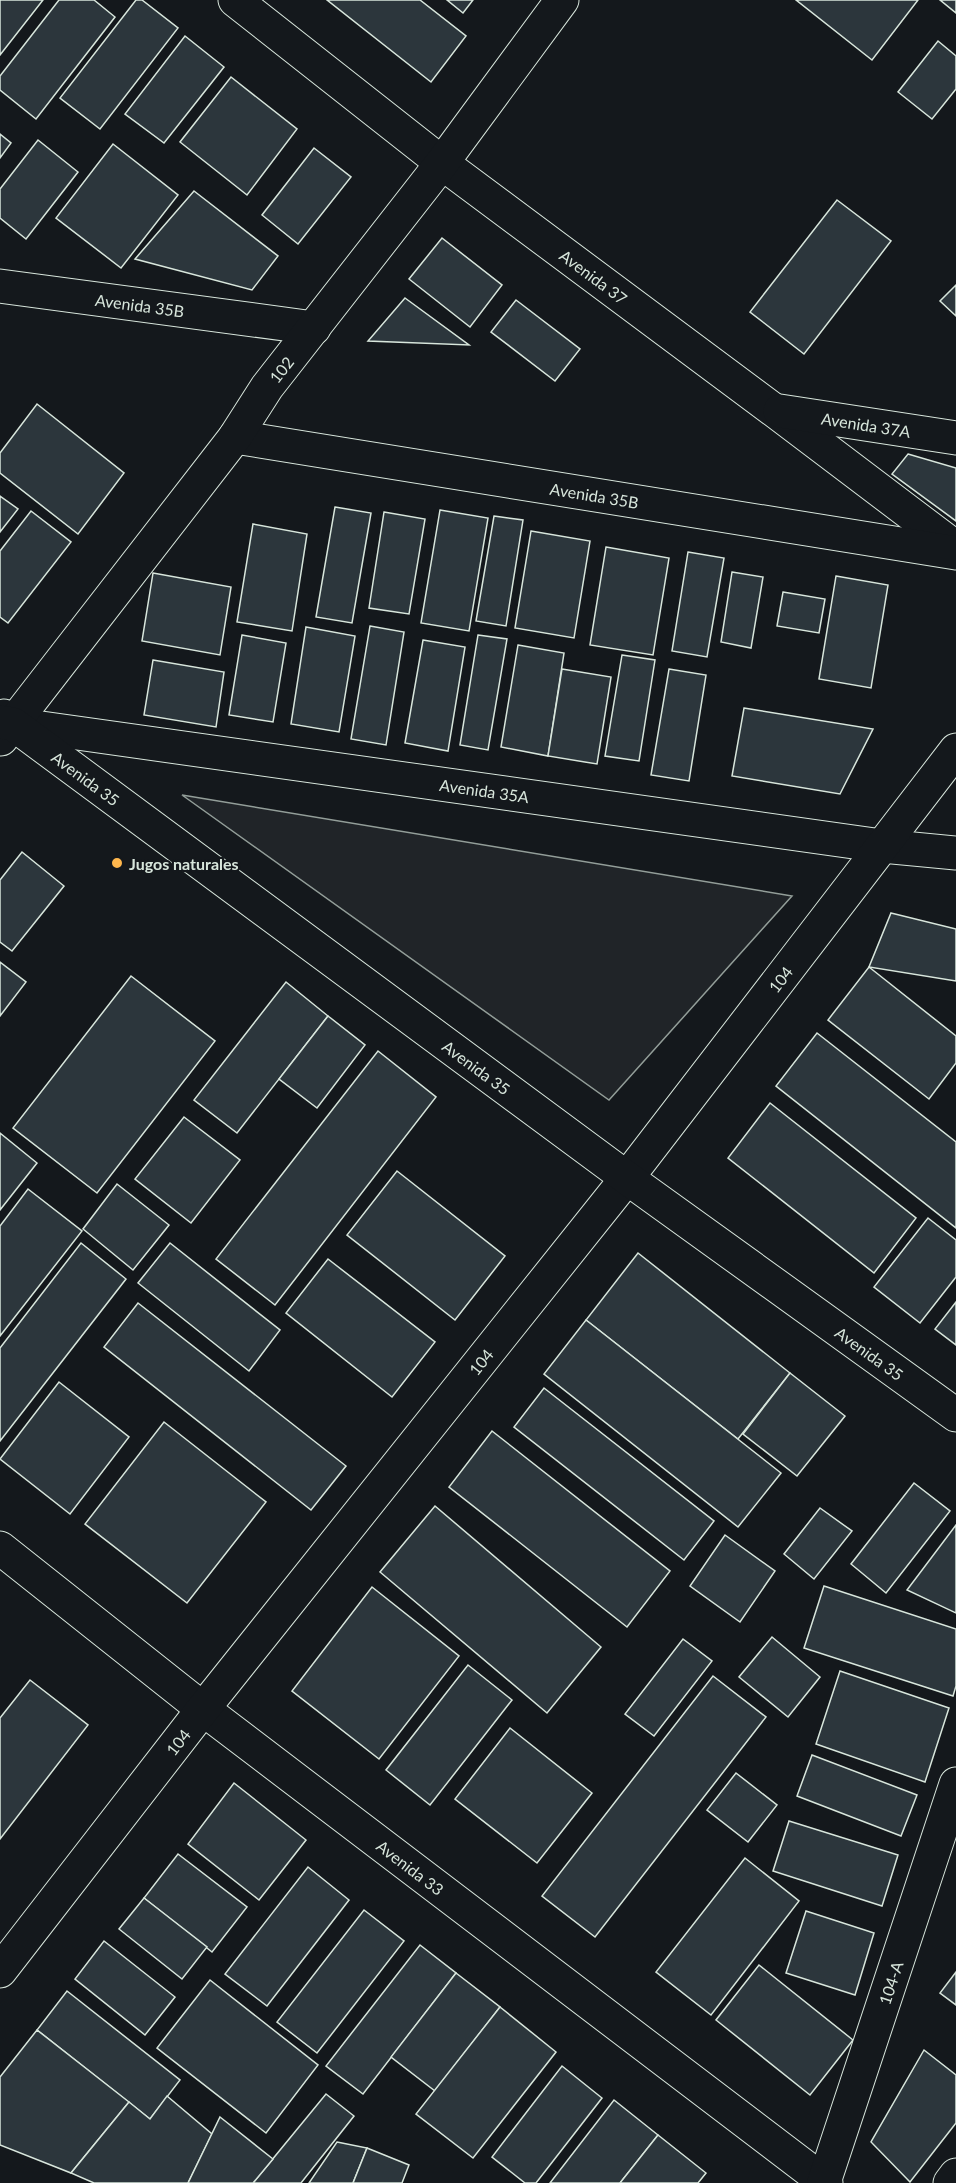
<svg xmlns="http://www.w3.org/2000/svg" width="956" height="2183" viewBox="0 0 956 2183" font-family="Lato,sans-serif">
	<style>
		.green { fill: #202428; stroke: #939e99; stroke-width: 1.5 }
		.building { fill: #2c363c; stroke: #d8e6dc; stroke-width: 1.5 }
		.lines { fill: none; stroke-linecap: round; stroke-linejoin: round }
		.minor-casing { stroke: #d8e6dc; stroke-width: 35 }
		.tertiary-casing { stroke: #d8e6dc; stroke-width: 35 }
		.minor { stroke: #14181c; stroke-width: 33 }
		.tertiary { stroke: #14181c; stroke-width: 33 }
		.poi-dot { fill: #ffb74d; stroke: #14181c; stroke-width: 2 }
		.labels { text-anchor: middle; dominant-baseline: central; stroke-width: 4.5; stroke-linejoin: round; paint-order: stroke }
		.street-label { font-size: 16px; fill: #d8e6dc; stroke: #14181c }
		.poi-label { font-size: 16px; font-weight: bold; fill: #d8e6dc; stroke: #14181c; text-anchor: start }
	</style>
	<rect width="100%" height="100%" fill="#14181c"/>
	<!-- green -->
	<polygon class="green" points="182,795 792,896 609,1100"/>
	<!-- building -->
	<g class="building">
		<polygon points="0,0 43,0 0,55"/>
		<polygon points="59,0 94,0 115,17 36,119 0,90 0,76"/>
		<polygon points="136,0 142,0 178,28 100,129 60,98"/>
		<polygon points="327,0 420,0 466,36 431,82"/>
		<polygon points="447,0 473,0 463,13"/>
		<polygon points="796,0 918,0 872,60"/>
		<polygon points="940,0 956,0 956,13"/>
		<polygon points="185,36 224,67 164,143 125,114"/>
		<polygon points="938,41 956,56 956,89 932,119 898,92"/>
		<polygon points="231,77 297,129 247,195 180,142"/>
		<polygon points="0,134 11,143 0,158"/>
		<polygon points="38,140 78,172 26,239 0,218 0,189"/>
		<polygon points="113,144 178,195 121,268 56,218"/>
		<polygon points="314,148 351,177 298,244 262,215"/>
		<polygon points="194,191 278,256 252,290 135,259"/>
		<polygon points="837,200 891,241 804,354 750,312"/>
		<polygon points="442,238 502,285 470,327 409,279"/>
		<polygon points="956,285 956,316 940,301"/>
		<polygon points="405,298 469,345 368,341"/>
		<polygon points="516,300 580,349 555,381 491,332"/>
		<polygon points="37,404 124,473 78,534 0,473 0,453"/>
		<polygon points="908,454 956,468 956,521 892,474"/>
		<polygon points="0,496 18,509 0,532"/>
		<polygon points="335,507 371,513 352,623 316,617"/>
		<polygon points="440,510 488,518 469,631 421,623"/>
		<polygon points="31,511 71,542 8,623 0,617 0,551"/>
		<polygon points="384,512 425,519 409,614 369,608"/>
		<polygon points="494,516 523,520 506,626 476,621"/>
		<polygon points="253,524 307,534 292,631 237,622"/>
		<polygon points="531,531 590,541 574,638 515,628"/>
		<polygon points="606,547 669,558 653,655 590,645"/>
		<polygon points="688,552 724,558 707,657 672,651"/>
		<polygon points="732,572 763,577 751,648 721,642"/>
		<polygon points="153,573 231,587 220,655 142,641"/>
		<polygon points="836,576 888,585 871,688 819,679"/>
		<polygon points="783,592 825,599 819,633 777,626"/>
		<polygon points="370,626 404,632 386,745 351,739"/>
		<polygon points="306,627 355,636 339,732 291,724"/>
		<polygon points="242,635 286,643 273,722 229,715"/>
		<polygon points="478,635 507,639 488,750 460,745"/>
		<polygon points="423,640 465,647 448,751 405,743"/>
		<polygon points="518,645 564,653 548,756 501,747"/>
		<polygon points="622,655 655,660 639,761 605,756"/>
		<polygon points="153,660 224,672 216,727 144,715"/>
		<polygon points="562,669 611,677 597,764 548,756"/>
		<polygon points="669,669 706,675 689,781 651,775"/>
		<polygon points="744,708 873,729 840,794 732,776"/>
		<polygon points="22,852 64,886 12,951 0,942 0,880"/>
		<polygon points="891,913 956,929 956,981 869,967"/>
		<polygon points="0,962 26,982 0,1016"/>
		<polygon points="869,967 956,1036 956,1063 929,1099 828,1020"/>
		<polygon points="131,976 215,1041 97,1193 13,1128"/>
		<polygon points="286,982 328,1016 237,1133 194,1100"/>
		<polygon points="328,1016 365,1045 317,1108 279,1079"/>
		<polygon points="817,1033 956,1142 956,1228 776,1086"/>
		<polygon points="378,1051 436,1097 275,1305 216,1259"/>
		<polygon points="770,1103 916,1218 874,1273 728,1158"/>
		<polygon points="184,1117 240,1160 191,1223 135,1179"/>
		<polygon points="0,1133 37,1163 0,1210"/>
		<polygon points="397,1171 505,1256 455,1320 347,1235"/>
		<polygon points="117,1184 169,1225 133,1270 83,1229"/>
		<polygon points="28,1189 82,1231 0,1336 0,1226"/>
		<polygon points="928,1218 956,1240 956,1277 920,1323 874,1287"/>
		<polygon points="81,1243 126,1279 0,1441 0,1348"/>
		<polygon points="170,1243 280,1330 249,1371 138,1283"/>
		<polygon points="638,1253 790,1373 738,1439 586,1320"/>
		<polygon points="328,1259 435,1342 392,1397 286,1313"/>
		<polygon points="956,1302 956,1345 935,1329"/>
		<polygon points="138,1303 346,1466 311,1510 104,1347"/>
		<polygon points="586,1320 781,1473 738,1527 544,1374"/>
		<polygon points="790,1373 845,1416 797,1476 743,1434"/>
		<polygon points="59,1382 129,1437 70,1514 0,1459"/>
		<polygon points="544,1388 714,1521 684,1560 514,1427"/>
		<polygon points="164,1422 266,1502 187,1603 85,1524"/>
		<polygon points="492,1431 670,1571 627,1627 449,1487"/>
		<polygon points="914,1483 950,1511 886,1593 851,1564"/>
		<polygon points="435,1506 601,1647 547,1713 380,1572"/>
		<polygon points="820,1508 852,1531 814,1579 784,1554"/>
		<polygon points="956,1525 956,1613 907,1590"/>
		<polygon points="725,1535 775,1571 740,1622 690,1586"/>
		<polygon points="824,1586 956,1629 956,1686 953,1696 804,1648"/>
		<polygon points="372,1587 459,1656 379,1759 292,1691"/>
		<polygon points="772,1637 820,1677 788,1717 739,1677"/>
		<polygon points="683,1639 712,1661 654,1736 625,1714"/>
		<polygon points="468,1665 512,1700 430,1805 386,1770"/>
		<polygon points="840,1671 949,1708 925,1782 816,1744"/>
		<polygon points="713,1676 766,1717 595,1937 542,1896"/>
		<polygon points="30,1680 88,1725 0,1839 0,1718"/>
		<polygon points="510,1728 592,1793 537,1863 455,1799"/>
		<polygon points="812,1755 917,1795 901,1836 797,1796"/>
		<polygon points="736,1773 777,1805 748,1842 707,1810"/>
		<polygon points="234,1783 306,1840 259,1900 188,1844"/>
		<polygon points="789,1821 898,1855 882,1906 773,1871"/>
		<polygon points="178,1854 247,1907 212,1952 144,1898"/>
		<polygon points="745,1858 799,1901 711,2015 656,1972"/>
		<polygon points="308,1867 349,1900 267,2006 225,1974"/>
		<polygon points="144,1898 207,1947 182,1979 119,1929"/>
		<polygon points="364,1910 404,1941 317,2053 277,2022"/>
		<polygon points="806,1911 874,1933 855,1995 786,1973"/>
		<polygon points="104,1941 175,1997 145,2035 75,1979"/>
		<polygon points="420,1945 456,1973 363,2094 326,2066"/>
		<polygon points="759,1965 853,2040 810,2095 716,2020"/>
		<polygon points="956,1972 956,2005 940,1993"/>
		<polygon points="456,1973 500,2007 435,2091 391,2057"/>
		<polygon points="210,1980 318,2065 266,2133 157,2048"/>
		<polygon points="67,1991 180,2080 150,2119 37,2030"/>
		<polygon points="500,2007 556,2052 473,2158 416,2114"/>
		<polygon points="37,2030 129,2102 71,2173 0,2145 0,2077"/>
		<polygon points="924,2050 956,2075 956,2123 910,2182 871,2142"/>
		<polygon points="562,2066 602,2098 536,2183 525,2183 492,2157"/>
		<polygon points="326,2094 354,2116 301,2183 253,2183"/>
		<polygon points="167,2096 212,2134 188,2183 94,2183 71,2173 129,2102 150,2119"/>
		<polygon points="614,2100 658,2135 620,2183 550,2183"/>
		<polygon points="220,2117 273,2159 253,2183 188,2183"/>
		<polygon points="658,2135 706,2173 698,2183 620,2183"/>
		<polygon points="337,2142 367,2148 353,2183 309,2183"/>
		<polygon points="367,2148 409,2165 402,2183 353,2183"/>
	</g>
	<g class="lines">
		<defs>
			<g id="minor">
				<path id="s1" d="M235,0L442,163L775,411L956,548"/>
				<path id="s2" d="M0,286L314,328"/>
				<path id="s3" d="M780,411L956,438"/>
				<path id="s4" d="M235,437L956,553"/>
				<path id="s5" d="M4,716L13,724L882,846L956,853"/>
				<path id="s6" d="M1,739L235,437L267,387L442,163L562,0"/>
				<path id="s7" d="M0,1548L203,1709L826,2183"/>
				<path id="s8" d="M0,1971L203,1709L627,1178L956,750"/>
				<path id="s9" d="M824,2182L956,1784"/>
				<polyline points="950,2183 956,2175"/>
			</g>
			<g id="tertiary">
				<path id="s10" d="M0,722L13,724L627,1178L956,1415"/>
			</g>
		</defs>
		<!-- minor casing -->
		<use href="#minor" class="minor-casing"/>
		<!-- tertiary casing -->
		<use href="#tertiary" class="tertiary-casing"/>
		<!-- minor -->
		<use href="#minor" class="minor"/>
		<!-- tertiary -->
		<use href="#tertiary" class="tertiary"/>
	</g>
	<!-- markers -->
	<circle class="poi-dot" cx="117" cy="863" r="6"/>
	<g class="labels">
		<!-- street labels -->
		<g class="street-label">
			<text stroke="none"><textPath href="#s1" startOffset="453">Avenida 37</textPath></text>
			<text stroke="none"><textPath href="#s2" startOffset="141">Avenida 35B</textPath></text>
			<text stroke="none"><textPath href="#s6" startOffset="464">102</textPath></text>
			<text stroke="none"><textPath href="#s3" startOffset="87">Avenida 37A</textPath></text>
			<text stroke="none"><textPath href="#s4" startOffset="364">Avenida 35B</textPath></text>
			<text stroke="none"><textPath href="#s10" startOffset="104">Avenida 35</textPath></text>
			<text stroke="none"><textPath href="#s5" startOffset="488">Avenida 35A</textPath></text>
			<text stroke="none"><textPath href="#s8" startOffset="1262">104</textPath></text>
			<text stroke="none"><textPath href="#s10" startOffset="590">Avenida 35</textPath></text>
			<text stroke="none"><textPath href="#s10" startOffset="1076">Avenida 35</textPath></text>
			<text stroke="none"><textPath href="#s8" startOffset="776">104</textPath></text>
			<text stroke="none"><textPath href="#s8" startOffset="290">104</textPath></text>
			<text stroke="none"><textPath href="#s7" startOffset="520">Avenida 33</textPath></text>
			<text stroke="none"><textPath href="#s9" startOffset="210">104-A</textPath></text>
		</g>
		<!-- poi labels -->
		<g class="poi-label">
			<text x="129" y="863">Jugos naturales</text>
		</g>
	</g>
</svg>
